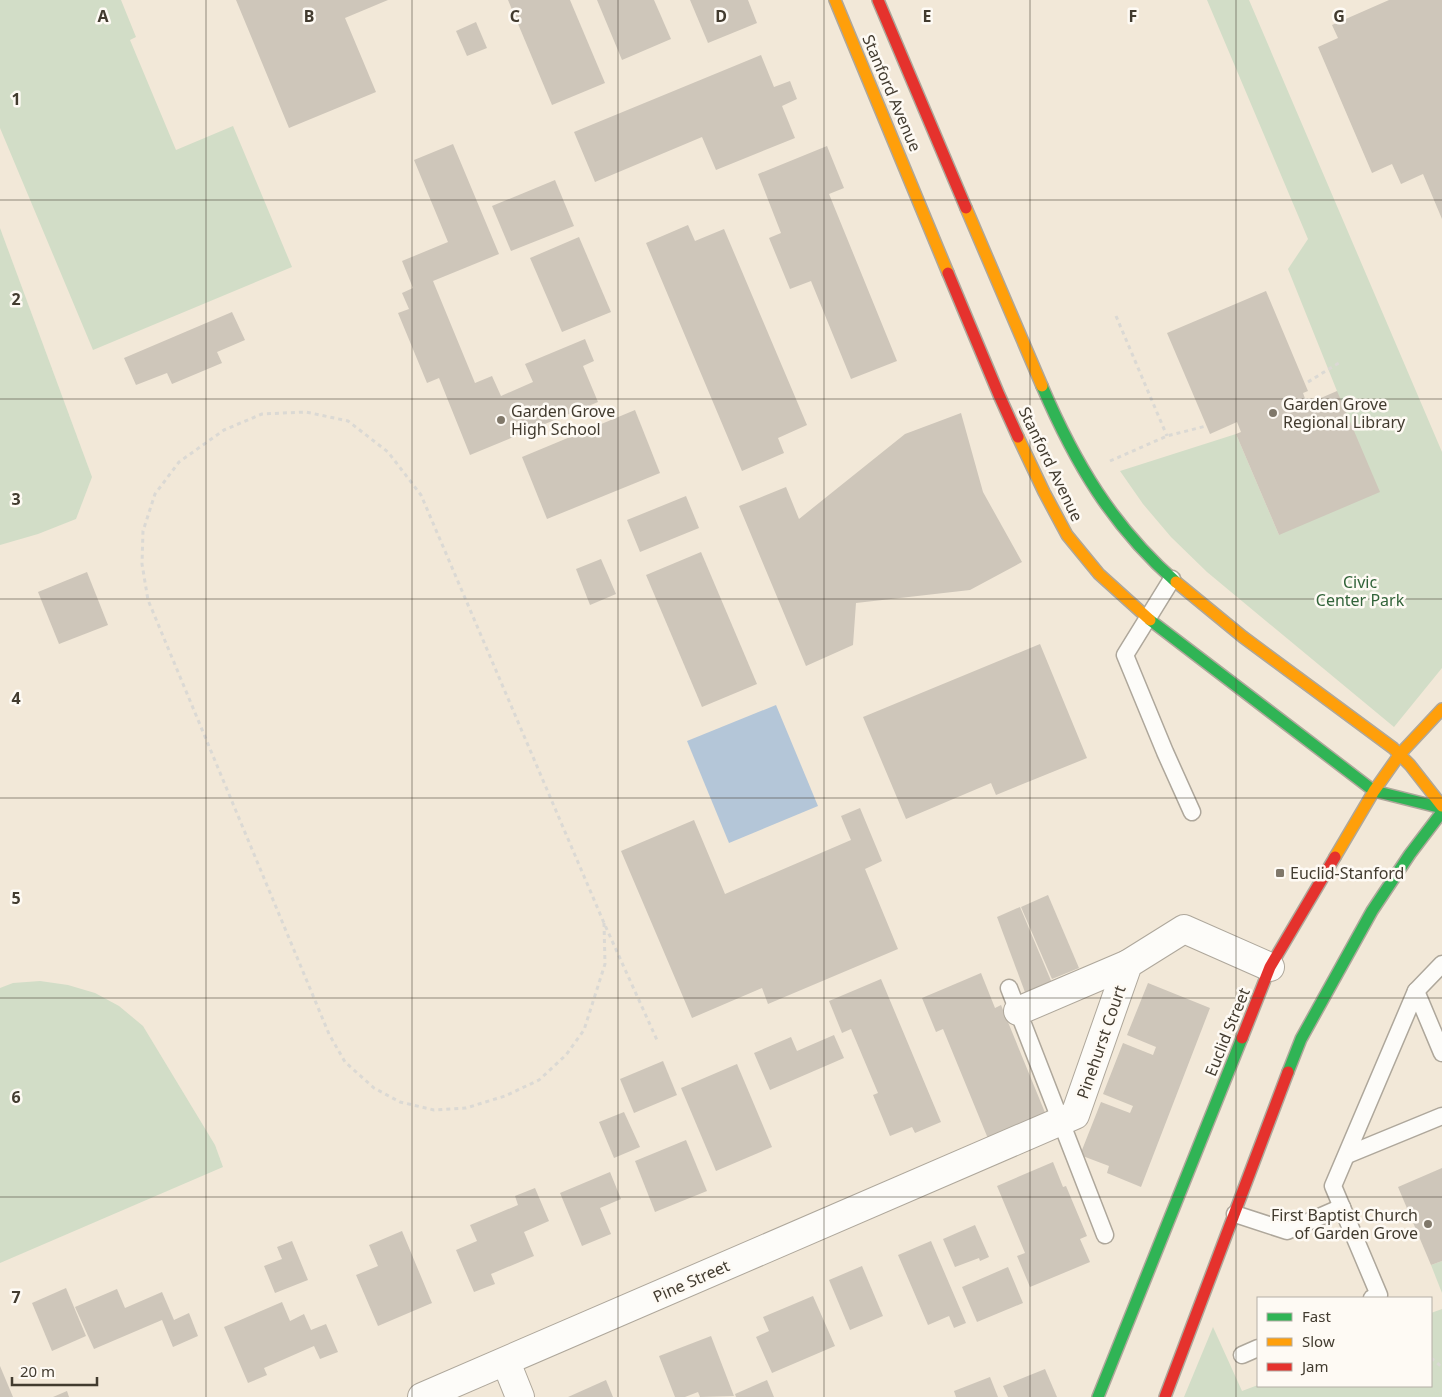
<svg xmlns="http://www.w3.org/2000/svg" width="1442" height="1397" viewBox="0 0 1442 1397" font-family="'Noto Sans',sans-serif">
	<style>
		.green { fill: #d2ddc7 }
		.water { fill: #b4c6d8 }
		.building { fill: #cec6ba }
		.lines { fill: none; stroke-linecap: round; stroke-linejoin: round }
		.lane-casing { stroke: #aea79b; stroke-width: 19 }
		.street-casing { stroke: #aea79b; stroke-width: 30 }
		.fast-casing { stroke: #aea79b; stroke-width: 14 }
		.slow-casing { stroke: #aea79b; stroke-width: 14 }
		.jam-casing { stroke: #aea79b; stroke-width: 14 }
		.path { stroke: #dbd9d4; stroke-width: 3; stroke-dasharray: 4 4; stroke-linecap: butt }
		.lane { stroke: #fdfcf9; stroke-width: 16 }
		.street { stroke: #fdfcf9; stroke-width: 28 }
		.fast { stroke: #30b455; stroke-width: 11 }
		.slow { stroke: #ff9f0a; stroke-width: 11 }
		.jam { stroke: #e5322d; stroke-width: 11 }
		.grid { fill: none; stroke: #423b2f; stroke-width: 1; stroke-opacity: 0.55 }
		.poi-dot { fill: #80786a; stroke: #fefaf4; stroke-width: 2 }
		.labels { text-anchor: middle; dominant-baseline: central; stroke-width: 5; stroke-linejoin: round; paint-order: stroke }
		.street-label { font-size: 16px; fill: #423b2f; stroke: #fefaf4 }
		.poi-label { font-size: 16px; fill: #423b2f; stroke: #fefaf4; text-anchor: start }
		.park-label { font-size: 16px; fill: #316339; stroke: #fefaf4 }
		.grid-label { font-size: 16px; text-anchor: middle; font-weight: bold; fill: #423b2f; stroke: #fefaf4; stroke-width: 5; stroke-linejoin: round; paint-order: stroke }
	</style>
	<rect width="100%" height="100%" fill="#f2e8d8"/>
	<!-- green -->
	<g class="green">
		<polygon points="0,0 121,0 136,37 130,40 176,150 233,126 292,267 93,350 0,128"/>
		<polygon points="1207,0 1249,0 1442,452 1442,668 1394,727 1207,572 1171,537 1143,504 1120,471 1236,434 1279,535 1337,391 1288,269 1308,239"/>
		<polygon points="0,228 92,477 76,519 38,534 0,545"/>
		<polygon points="40,981 68,985 95,993 119,1006 143,1026 215,1145 223,1167 0,1263 0,988 13,983"/>
		<polygon points="1442,1261 1442,1293 1431,1265"/>
		<polygon points="1442,1309 1442,1397 1184,1397 1213,1327 1242,1391 1258,1385 1431,1386 1431,1313"/>
	</g>
	<!-- water -->
	<polygon class="water" points="776,705 818,806 729,843 687,741"/>
	<!-- building -->
	<g class="building">
		<polygon points="236,0 388,0 345,18 376,92 289,128"/>
		<polygon points="508,0 570,0 605,83 552,105"/>
		<polygon points="597,0 654,0 671,39 622,60"/>
		<polygon points="690,0 748,0 757,23 708,43"/>
		<polygon points="1389,0 1442,0 1442,219 1423,174 1401,184 1392,164 1372,173 1318,47 1338,38 1332,25"/>
		<polygon points="476,22 487,48 467,56 456,31"/>
		<polygon points="761,55 774,87 790,81 797,99 782,106 795,138 716,170 702,137 595,182 574,132"/>
		<polygon points="453,144 499,254 433,281 475,383 492,376 501,396 533,382 525,364 585,339 594,361 583,366 598,402 470,455 439,378 427,383 398,313 409,309 402,293 413,288 402,261 448,242 414,160"/>
		<polygon points="827,146 844,188 829,194 897,361 851,379 811,281 790,289 769,238 781,233 758,174"/>
		<polygon points="555,180 574,226 511,251 492,206"/>
		<polygon points="688,225 695,241 724,229 807,425 778,438 784,453 742,471 646,243"/>
		<polygon points="579,237 611,312 562,332 530,258"/>
		<polygon points="1266,291 1308,391 1303,393 1307,404 1337,391 1380,492 1279,535 1236,434 1241,432 1237,422 1210,434 1167,333"/>
		<polygon points="232,312 245,340 217,352 222,363 172,384 167,373 136,385 124,358"/>
		<polygon points="635,410 660,473 547,519 522,457"/>
		<polygon points="961,413 983,492 1022,562 970,590 856,603 853,645 806,666 739,506 786,487 799,519 905,434"/>
		<polygon points="686,496 699,528 640,552 627,520"/>
		<polygon points="701,552 757,684 702,707 646,575"/>
		<polygon points="601,559 616,594 590,605 576,569"/>
		<polygon points="87,572 108,625 59,644 38,592"/>
		<polygon points="1040,644 1087,758 996,795 991,783 906,819 863,717"/>
		<polygon points="860,808 882,861 865,869 898,949 768,1004 762,988 692,1018 621,851 694,820 725,894 851,840 841,816"/>
		<polygon points="1048,895 1079,968 1052,979 1021,907"/>
		<polygon points="1020,907 1052,983 1026,995 997,917"/>
		<polygon points="981,973 995,1008 1001,1005 1046,1115 989,1141 943,1029 936,1032 922,998"/>
		<polygon points="881,979 941,1122 915,1133 912,1127 890,1136 873,1095 878,1093 851,1029 842,1033 829,1001"/>
		<polygon points="1148,983 1210,1008 1141,1187 1107,1173 1109,1166 1080,1155 1101,1102 1130,1113 1133,1106 1103,1094 1123,1043 1153,1055 1156,1047 1127,1035"/>
		<polygon points="834,1035 844,1058 770,1090 754,1053 791,1037 797,1051"/>
		<polygon points="663,1061 677,1095 634,1113 620,1079"/>
		<polygon points="737,1064 772,1147 716,1171 681,1088"/>
		<polygon points="624,1112 640,1147 614,1158 599,1122"/>
		<polygon points="686,1140 707,1191 655,1212 635,1161"/>
		<polygon points="1053,1162 1063,1187 1066,1186 1087,1236 1080,1239 1090,1262 1030,1287 1017,1256 1025,1253 997,1186"/>
		<polygon points="1442,1168 1442,1261 1431,1265 1398,1187"/>
		<polygon points="610,1172 621,1199 600,1208 611,1234 582,1246 560,1193"/>
		<polygon points="535,1188 549,1221 524,1232 534,1256 491,1274 495,1284 474,1292 456,1250 477,1241 470,1225 518,1205 515,1196"/>
		<polygon points="975,1225 989,1257 980,1261 979,1258 955,1267 943,1239"/>
		<polygon points="402,1231 432,1303 378,1326 356,1275 378,1266 369,1245"/>
		<polygon points="292,1241 308,1280 275,1293 264,1266 282,1259 277,1247"/>
		<polygon points="931,1241 966,1323 954,1328 949,1316 928,1325 898,1255"/>
		<polygon points="862,1266 883,1316 850,1330 829,1280"/>
		<polygon points="1008,1267 1023,1303 977,1322 962,1287"/>
		<polygon points="66,1288 86,1336 52,1351 32,1303"/>
		<polygon points="117,1289 125,1308 162,1292 174,1320 189,1313 198,1336 173,1347 162,1320 94,1349 75,1307"/>
		<polygon points="813,1296 835,1346 772,1373 756,1337 769,1331 763,1317"/>
		<polygon points="282,1302 290,1321 304,1314 311,1330 326,1324 338,1352 320,1359 314,1346 264,1368 267,1375 248,1383 224,1327"/>
		<polygon points="711,1336 734,1396 700,1397 698,1392 685,1397 675,1397 659,1356"/>
		<polygon points="0,1366 13,1397 0,1397"/>
		<polygon points="1045,1369 1057,1397 1008,1397 1003,1386"/>
		<polygon points="990,1377 998,1397 956,1397 954,1391"/>
		<polygon points="606,1380 613,1397 568,1397"/>
		<polygon points="767,1380 774,1397 736,1397 735,1394"/>
		<polygon points="67,1391 69,1397 53,1397"/>
	</g>
	<g class="lines">
		<defs>
			<g id="lane">
				<polyline points="1172,579 1125,655 1165,752 1192,812"/>
				<polyline points="1009,988 1105,1235"/>
				<polyline points="1416,991 1442,1053"/>
				<polyline points="1347,1155 1442,1116"/>
				<polyline points="1235,1214 1287,1231 1342,1207"/>
				<polyline points="1372,1298 1379,1295 1333,1186 1416,991 1442,964"/>
				<polyline points="1242,1355 1258,1348"/>
			</g>
			<g id="street">
				<polyline points="1018,1011 1128,964"/>
				<polyline points="506,1362 520,1397"/>
				<polyline points="422,1397 1075,1115 1128,964 1184,929 1270,967"/>
			</g>
			<g id="fast">
				<path d="M1042,386C1075,463 1112,526 1176,582"/>
				<polyline points="1150,620 1374,791 1442,808"/>
				<polyline points="1288,1072 1301,1039 1372,911 1410,854 1442,812"/>
				<polyline points="1098,1397 1242,1038"/>
			</g>
			<g id="slow">
				<polyline points="835,0 948,273"/>
				<polyline points="966,208 1042,386"/>
				<polyline points="1018,437 1044,492 1067,535 1099,574 1150,620"/>
				<polyline points="1176,582 1243,637 1393,748 1410,765 1442,806"/>
				<polyline points="1335,857 1374,791 1400,754 1442,709"/>
			</g>
			<g id="jam">
				<polyline points="878,0 966,208"/>
				<polyline points="948,273 999,395 1018,437"/>
				<polyline points="1242,1038 1270,967 1335,857"/>
				<polyline points="1165,1397 1288,1072"/>
			</g>
		</defs>
		<!-- lane casing -->
		<use href="#lane" class="lane-casing"/>
		<!-- street casing -->
		<use href="#street" class="street-casing"/>
		<!-- fast casing -->
		<use href="#fast" class="fast-casing"/>
		<!-- slow casing -->
		<use href="#slow" class="slow-casing"/>
		<!-- jam casing -->
		<use href="#jam" class="jam-casing"/>
		<!-- path -->
		<g class="path">
			<polyline points="1116,316 1167,436"/>
			<polyline points="1308,382 1342,361"/>
			<polyline points="1110,461 1167,436 1206,426"/>
			<polyline points="604,923 605,964 584,1030 566,1055 539,1080 505,1096 466,1108 434,1110 400,1102 374,1088 345,1062 329,1034 148,600 142,564 143,531 155,494 179,462 224,430 262,414 306,412 348,421 388,452 421,495 604,923 657,1040"/>
			<polyline points="1431,1358 1442,1367"/>
		</g>
		<!-- lane -->
		<use href="#lane" class="lane"/>
		<!-- street -->
		<use href="#street" class="street"/>
		<!-- fast -->
		<use href="#fast" class="fast"/>
		<!-- slow -->
		<use href="#slow" class="slow"/>
		<!-- jam -->
		<use href="#jam" class="jam"/>
	</g>
	<!-- grid -->
	<path class="grid" d="M206,0V1397M412,0V1397M618,0V1397M824,0V1397M1030,0V1397M1236,0V1397M0,200H1442M0,399H1442M0,599H1442M0,798H1442M0,998H1442M0,1197H1442"/>
	<!-- markers -->
	<g class="poi-dot">
		<circle cx="1273" cy="413" r="5"/>
		<circle cx="501" cy="420" r="5"/>
		<rect x="1275" y="868" width="10" height="10" rx="2.5"/>
		<circle cx="1428" cy="1224" r="5"/>
	</g>
	<g class="labels">
		<!-- street labels -->
		<g class="street-label">
			<text transform="translate(892 93) rotate(67)">Stanford Avenue</text>
			<text transform="translate(1051 464) rotate(64)">Stanford Avenue</text>
			<text transform="translate(1227 1032) rotate(-68)">Euclid Street</text>
			<text transform="translate(1101 1042) rotate(-71)">Pinehurst Court</text>
			<text transform="translate(691 1281) rotate(-24)">Pine Street</text>
		</g>
		<!-- poi labels -->
		<g class="poi-label">
			<text x="1283" y="404">Garden Grove<tspan x="1283" dy="18">Regional Library</tspan></text>
			<text x="511" y="411">Garden Grove<tspan x="511" dy="18">High School</tspan></text>
			<text x="1290" y="873">Euclid-Stanford</text>
			<text x="1418" y="1215" text-anchor="end">First Baptist Church<tspan x="1418" dy="18">of Garden Grove</tspan></text>
		</g>
		<!-- park labels -->
		<g class="park-label">
			<text x="1360" y="582">Civic<tspan x="1360" dy="18">Center Park</tspan></text>
		</g>
	</g>
	<g class="grid-label">
		<text x="103" y="22">A</text>
		<text x="309" y="22">B</text>
		<text x="515" y="22">C</text>
		<text x="721" y="22">D</text>
		<text x="927" y="22">E</text>
		<text x="1133" y="22">F</text>
		<text x="1339" y="22">G</text>
		<text x="16" y="105">1</text>
		<text x="16" y="305">2</text>
		<text x="16" y="505">3</text>
		<text x="16" y="704">4</text>
		<text x="16" y="904">5</text>
		<text x="16" y="1103">6</text>
		<text x="16" y="1303">7</text>
	</g>
	<!-- legend -->
	<rect x="1257" y="1297" width="175" height="90" fill="#fefaf4" stroke="#b3aea5"/>
	<rect x="1267" y="1313" width="25" height="8" fill="#30b455" stroke="#b3aea5"/>
	<text x="1302" y="1322" font-size="15" fill="#423b2f">Fast</text>
	<rect x="1267" y="1338" width="25" height="8" fill="#ff9f0a" stroke="#b3aea5"/>
	<text x="1302" y="1347" font-size="15" fill="#423b2f">Slow</text>
	<rect x="1267" y="1363" width="25" height="8" fill="#e5322d" stroke="#b3aea5"/>
	<text x="1302" y="1372" font-size="15" fill="#423b2f">Jam</text>
	<!-- scale -->
	<path d="M12 1377v8h85v-8" fill="none" stroke="#423b2f" stroke-width="2.5"/>
	<text x="20" y="1377" font-size="15" fill="#423b2f" stroke="#fefaf4" stroke-width="4" paint-order="stroke">20 m</text>
</svg>
